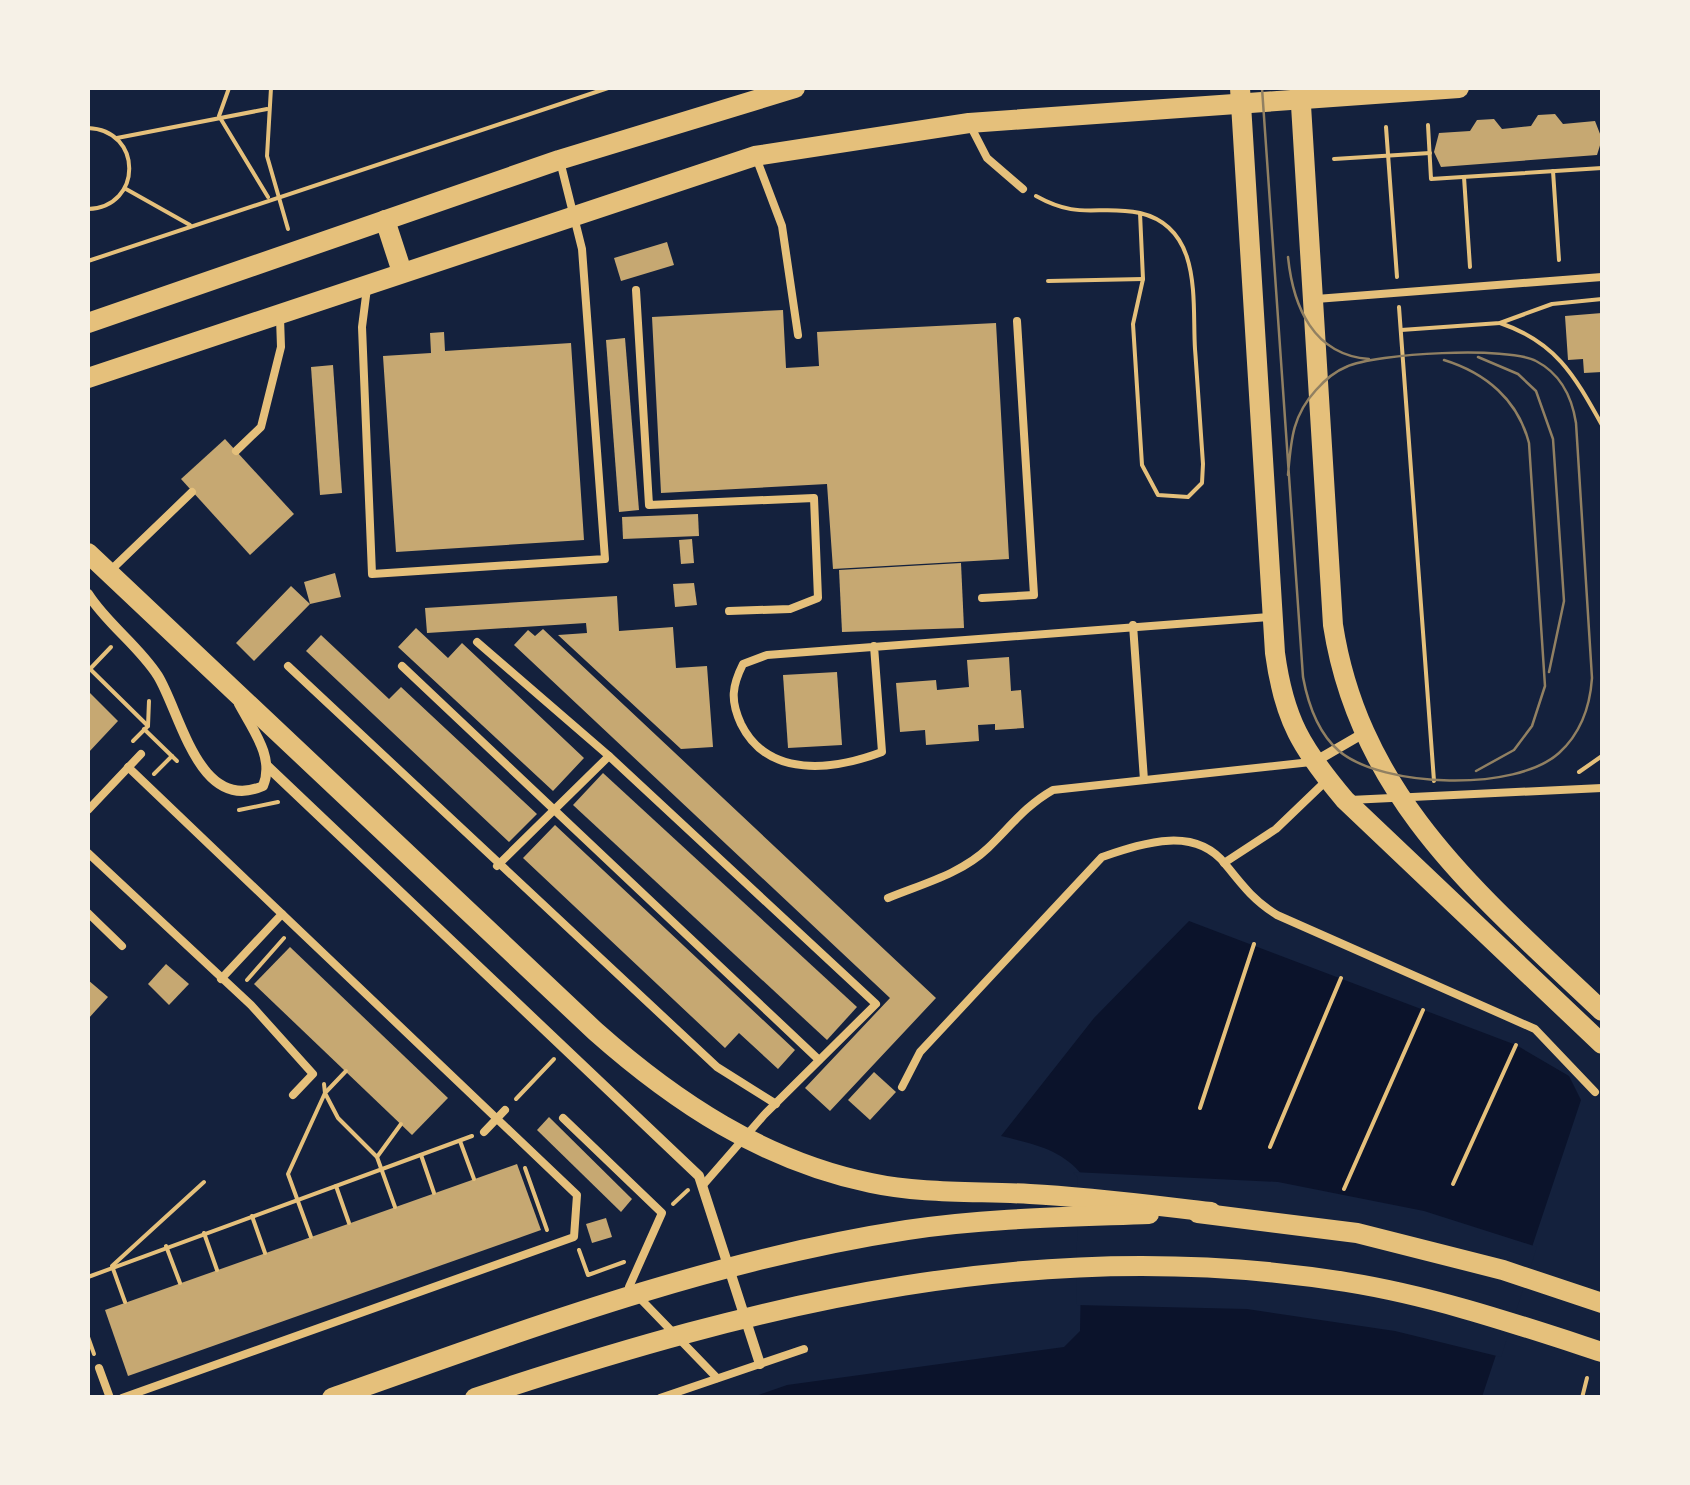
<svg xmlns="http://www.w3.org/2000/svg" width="1690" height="1485" viewBox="0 0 1690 1485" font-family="Ubuntu,sans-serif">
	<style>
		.water { fill: #0b132b }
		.pier { fill: #14213d }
		.building { fill: #c6a872 }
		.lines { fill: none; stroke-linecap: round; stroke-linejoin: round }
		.path { stroke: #e5c07b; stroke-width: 4 }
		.service { stroke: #e5c07b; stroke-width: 8 }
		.minor { stroke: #e5c07b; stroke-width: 10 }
		.secondary { stroke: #e5c07b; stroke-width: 20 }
		.tram { stroke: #918062; stroke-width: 2.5 }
	</style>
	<rect width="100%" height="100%" fill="#14213d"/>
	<!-- water -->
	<path class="water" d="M1189,921L1516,1045L1569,1076L1581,1100L1482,1397L750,1398L787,1385L1064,1347L1080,1331L1083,1176C1062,1149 1033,1144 1001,1136L1094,1018Z"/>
	<!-- pier -->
	<polygon class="pier" points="1073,1172 1278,1182 1424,1211 1537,1247 1501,1357 1395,1331 1247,1309 1076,1305 1078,1178"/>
	<!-- building -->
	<g class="building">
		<polygon points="1555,114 1563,124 1595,121 1602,139 1597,155 1441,167 1434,152 1439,133 1470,131 1477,120 1494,119 1502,129 1531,126 1538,115"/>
		<polygon points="667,242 674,265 621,281 614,258"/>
		<polygon points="783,310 786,368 819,366 817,332 996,323 1009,559 833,569 827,484 661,493 652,317"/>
		<polygon points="1602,313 1602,372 1584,373 1583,359 1568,360 1565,316"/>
		<polygon points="444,332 445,351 571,343 584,540 396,552 383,356 431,353 430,333"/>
		<polygon points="625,338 639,510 619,512 606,340"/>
		<polygon points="333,365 342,493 320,495 311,367"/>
		<polygon points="225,439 294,514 250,555 181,479"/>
		<polygon points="698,514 699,536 623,539 622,517"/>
		<polygon points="692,539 694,563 681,564 679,540"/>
		<polygon points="961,563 964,628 842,632 839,570"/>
		<polygon points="335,573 341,597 310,604 254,661 236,643 291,586 310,604 304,582"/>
		<polygon points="694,583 697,605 675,607 673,584"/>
		<polygon points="617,596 619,631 673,627 676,668 707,666 713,747 681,749 558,635 587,633 586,623 427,633 425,608"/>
		<polygon points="416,628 448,658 462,643 584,758 553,791 398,647"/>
		<polygon points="543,629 936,998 830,1111 805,1088 890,998 514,645 528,630 535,636"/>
		<polygon points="321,635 389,699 401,687 537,814 509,842 306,651"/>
		<polygon points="1009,657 1011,691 1021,690 1024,728 995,730 995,724 978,725 979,741 926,745 925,730 900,732 896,683 936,680 937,690 969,687 967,660"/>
		<polygon points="837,672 842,745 788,748 783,675"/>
		<polygon points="88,691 118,721 88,753"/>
		<polygon points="603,773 857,1007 827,1040 573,805"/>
		<polygon points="555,825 795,1050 778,1069 739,1033 725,1048 523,858"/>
		<polygon points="290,947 448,1098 412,1135 254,984"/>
		<polygon points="166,964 189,984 169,1005 148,984"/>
		<polygon points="88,980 108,997 88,1019"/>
		<polygon points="874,1072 896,1092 870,1120 848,1100"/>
		<polygon points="549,1117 632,1199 621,1212 537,1130"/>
		<polygon points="517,1164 541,1230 128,1376 105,1310"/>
		<polygon points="606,1218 612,1237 592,1243 586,1224"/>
	</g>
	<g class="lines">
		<!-- path -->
		<g class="path">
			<polyline points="229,88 219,116 268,197"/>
			<polyline points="271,88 267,156 288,229"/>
			<polyline points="1428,125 1431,179 1602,168"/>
			<polyline points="1386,127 1397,277"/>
			<path d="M88,128C143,130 143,207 88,209"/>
			<polyline points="117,138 267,109"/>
			<polyline points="1334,159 1430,153"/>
			<polyline points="1553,171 1559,260"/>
			<polyline points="1464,177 1470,267"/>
			<polyline points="126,189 190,225"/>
			<path d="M1036,196C1081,221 1097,204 1140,213C1203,228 1192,301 1195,349C1198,387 1200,425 1203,464L1202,483L1188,497L1158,495L1142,465L1133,324L1143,279L1140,213"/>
			<polyline points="88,261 608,88"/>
			<polyline points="1048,281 1143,279"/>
			<polyline points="1399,307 1434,781"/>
			<path d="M1500,323C1556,342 1574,375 1602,425"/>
			<polyline points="1401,330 1500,323 1552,304 1602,299"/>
			<polyline points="88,667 148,726 133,741"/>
			<polyline points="90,669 111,647"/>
			<polyline points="148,726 149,701"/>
			<polyline points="144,729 177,761"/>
			<polyline points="1579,772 1602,756"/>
			<polyline points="154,774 172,756"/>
			<polyline points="239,810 278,802"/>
			<polyline points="247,980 284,938"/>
			<polyline points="325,1093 346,1071"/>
			<polyline points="326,1095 338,1118 377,1157 395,1207"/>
			<polyline points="516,1099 554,1059"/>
			<polyline points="1200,1108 1254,944"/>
			<polyline points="460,1141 474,1179"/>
			<polyline points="1270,1147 1341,978"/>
			<polyline points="421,1155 434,1193"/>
			<polyline points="377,1157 401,1124"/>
			<polyline points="525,1168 547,1230"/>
			<polyline points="1453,1184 1516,1045"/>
			<polyline points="336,1186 349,1223"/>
			<polyline points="1344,1189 1423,1010"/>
			<polyline points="673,1204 688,1190"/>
			<polyline points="252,1216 265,1253"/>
			<polyline points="204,1233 217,1270"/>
			<polyline points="311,1237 288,1174 325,1093 324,1084"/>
			<polyline points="166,1246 180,1283"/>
			<polyline points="579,1250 588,1275 624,1262"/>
			<polyline points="88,1277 472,1136"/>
			<polyline points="125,1302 112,1266 204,1182"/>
			<polyline points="88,1337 94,1354"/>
			<polyline points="1582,1398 1587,1378"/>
		</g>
		<!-- service -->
		<g class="service">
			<polyline points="971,127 987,158 1023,189"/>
			<polyline points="757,160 782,226 798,335"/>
			<polyline points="367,288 362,327 372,574 605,559 582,249 560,161"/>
			<polyline points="636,290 649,505 814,498 818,598 790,609 729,611"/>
			<polyline points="1316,299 1602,277"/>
			<polyline points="236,451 261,427 281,347 280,318"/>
			<polyline points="111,570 192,492"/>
			<polyline points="982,598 1034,595 1017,321"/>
			<polyline points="1133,625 1144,780"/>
			<polyline points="477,642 609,756 876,1004 764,1115 704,1184"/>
			<path d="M874,646L882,752C834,770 768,779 741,724C730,700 732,686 743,664L767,655L1269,617"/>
			<polyline points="288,666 717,1067 776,1104"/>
			<polyline points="402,666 819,1060"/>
			<polyline points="128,767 282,914 221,979"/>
			<polyline points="1350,800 1602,788"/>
			<polyline points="88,810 141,754"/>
			<polyline points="88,853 251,1005 313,1074 293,1095"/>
			<polyline points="1224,863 1276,829 1326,781"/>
			<polyline points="497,866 609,756"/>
			<path d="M888,898C922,884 961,874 988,848C1011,826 1025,806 1053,790L1311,762"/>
			<polyline points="88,913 122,946"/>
			<path d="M902,1087L920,1052L1102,857C1144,843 1195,825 1226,865C1242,885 1254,901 1277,915L1535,1029L1595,1092"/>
			<polyline points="563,1118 662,1213 629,1287 717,1378"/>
			<polyline points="484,1132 505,1110"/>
			<polyline points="99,1368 110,1398"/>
			<polyline points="122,1398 574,1237 577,1195 282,914"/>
			<polyline points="660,1398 804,1349"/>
		</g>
		<!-- minor -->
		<g class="minor">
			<path d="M88,594C107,624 139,646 158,676C181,714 199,814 263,786C275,758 253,730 239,704"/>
			<polyline points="1314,762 1364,733"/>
			<polyline points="267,766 699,1176 760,1364"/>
		</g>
		<!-- secondary -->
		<g class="secondary">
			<path d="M1240,88L1275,653C1284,720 1302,749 1345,800L1602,1044"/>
			<path d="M1300,89L1333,625C1360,799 1482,897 1602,1011"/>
			<polyline points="385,220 402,272"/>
			<polyline points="88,323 559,160 795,88"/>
			<polyline points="88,378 755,156 969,123 1459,88"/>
			<path d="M88,553L595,1031C675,1102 764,1161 871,1183C922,1194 978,1191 1030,1194C1090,1197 1150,1205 1211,1212"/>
			<polyline points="1198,1213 1357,1233 1503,1270 1602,1303"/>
			<path d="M332,1398C519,1332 710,1260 907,1230C986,1218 1069,1217 1149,1214"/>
			<path d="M475,1398C763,1302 1041,1233 1346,1282C1434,1296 1519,1325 1602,1352"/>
		</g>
		<!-- tram -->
		<g class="tram">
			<path d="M1262,88L1303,677C1308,704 1317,732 1339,751C1383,788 1516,792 1559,753C1580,734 1590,707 1592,678L1576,423C1572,397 1561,374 1536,361C1509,346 1376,353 1346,367C1336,371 1324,381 1316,390C1292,416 1291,441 1288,475"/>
			<path d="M1288,257C1293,306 1313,355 1369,359"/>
			<polyline points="1478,357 1518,374 1536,391 1553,439 1564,601 1549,672"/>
			<path d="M1444,360C1486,373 1518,400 1529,443L1545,686L1532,726L1514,750L1476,771"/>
		</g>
	</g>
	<!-- border -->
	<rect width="1690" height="1485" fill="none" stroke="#f6f1e7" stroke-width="180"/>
</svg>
